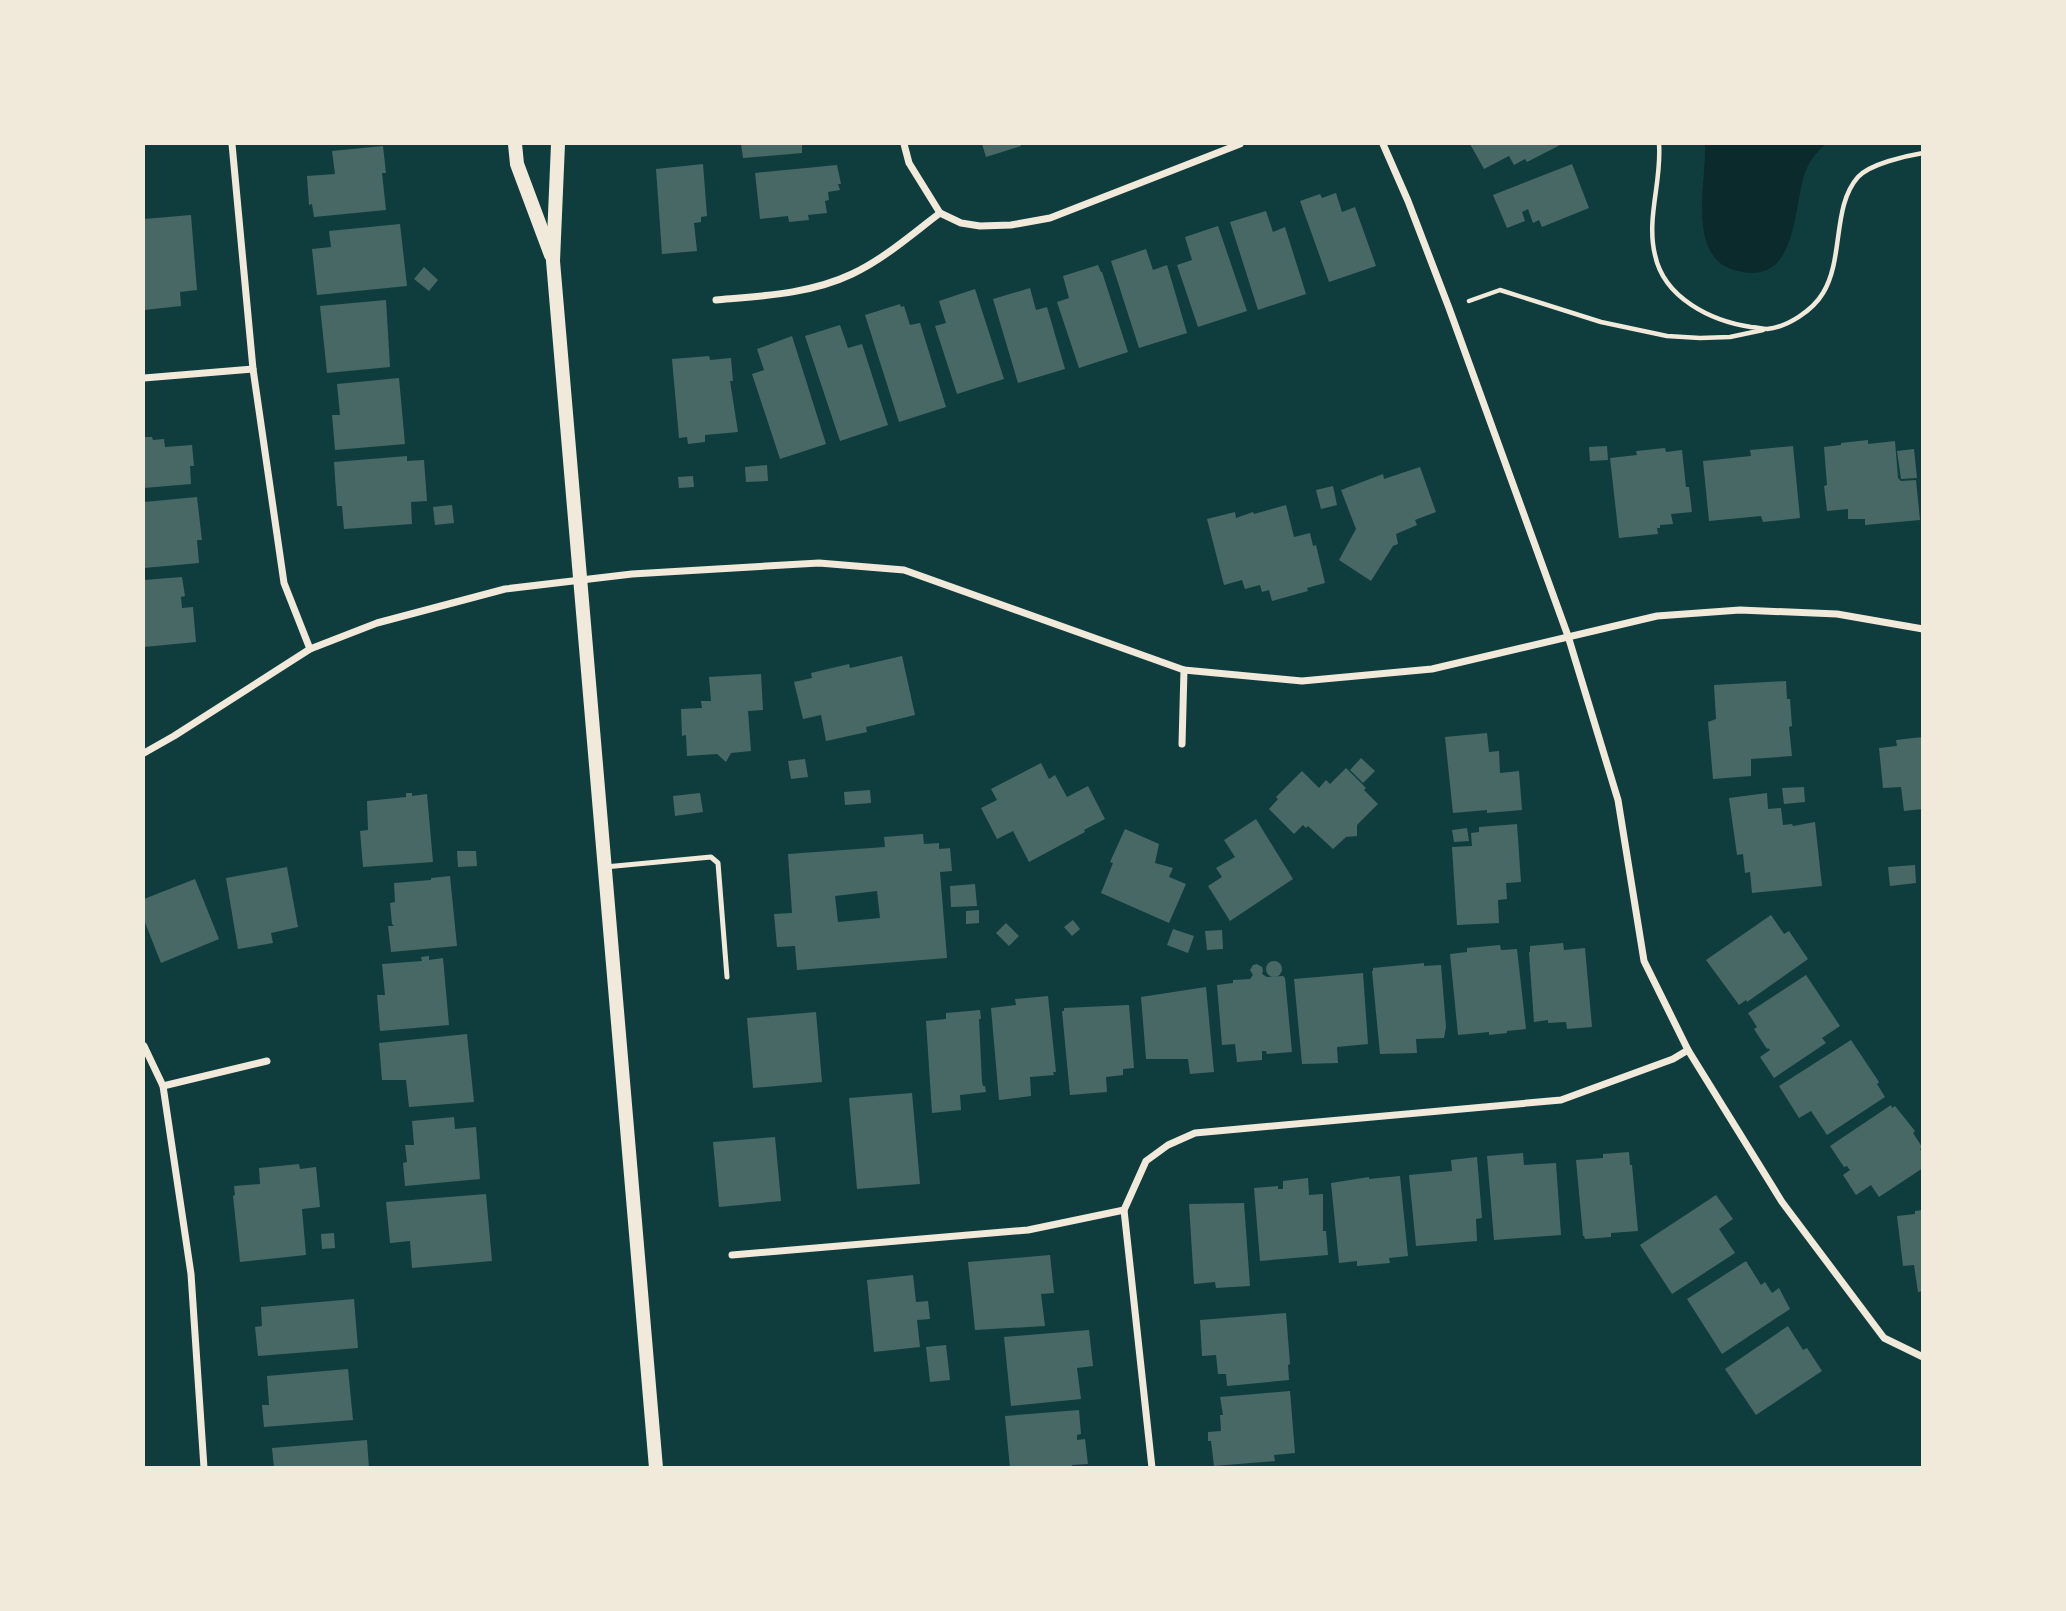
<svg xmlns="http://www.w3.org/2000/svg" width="2066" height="1611" viewBox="0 0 2066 1611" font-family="'Fira Sans',sans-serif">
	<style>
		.water { fill: #0a2a2b }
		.building { fill: #486865; fill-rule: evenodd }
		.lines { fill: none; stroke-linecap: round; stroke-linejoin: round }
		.path { stroke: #f1e9da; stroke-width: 4.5 }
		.service { stroke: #f1e9da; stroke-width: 5 }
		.minor { stroke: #f1e9da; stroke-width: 7 }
		.secondary { stroke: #f1e9da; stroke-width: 14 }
	</style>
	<rect width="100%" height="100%" fill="#0f3d3e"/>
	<!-- water -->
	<path class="water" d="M1705,144H1826C1815,153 1807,164 1803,179C1793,217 1795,288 1734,270C1686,256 1707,180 1705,144Z"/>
	<!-- building -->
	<g class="building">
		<polygon points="741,144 802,144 802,153 743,158"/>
		<polygon points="982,144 1020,144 1021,146 986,157"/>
		<polygon points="1470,144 1562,144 1527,162 1525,159 1514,165 1509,156 1484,169"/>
		<polygon points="383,146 386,173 382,173 386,210 314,217 312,204 309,205 307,176 335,174 332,151"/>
		<polygon points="703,164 707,216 701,217 701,222 694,223 697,251 662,254 656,169"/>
		<polygon points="1572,164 1589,208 1542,227 1539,220 1533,223 1528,209 1522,212 1525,221 1507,228 1493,195"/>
		<polygon points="837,165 841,184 838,184 840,190 828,192 829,200 825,201 827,213 808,215 809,220 789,222 788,216 760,219 755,173"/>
		<polygon points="1336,193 1342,212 1355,207 1376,266 1329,282 1300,201 1320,194 1322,198"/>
		<polygon points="1266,211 1273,232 1285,227 1306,294 1258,310 1230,222"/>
		<polygon points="191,215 197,290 180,292 181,306 144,310 144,219"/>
		<polygon points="400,224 407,286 317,295 312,249 331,247 329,231"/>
		<polygon points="1218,226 1247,311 1198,327 1177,265 1192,260 1185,237"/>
		<polygon points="1146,249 1153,270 1167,265 1187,333 1139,348 1111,261"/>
		<polygon points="1098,265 1101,272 1102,272 1128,352 1079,368 1057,302 1069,298 1063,276"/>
		<polygon points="424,267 438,280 429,291 414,279"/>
		<polygon points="1030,288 1036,310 1047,307 1065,369 1018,383 993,299"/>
		<polygon points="975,289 1004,379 957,394 935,326 946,323 939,301"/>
		<polygon points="386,300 390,367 327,373 320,306"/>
		<polygon points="900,304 901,307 904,306 910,325 920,323 946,407 899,422 865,315"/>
		<polygon points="840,325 848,348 862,344 888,425 840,441 805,336"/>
		<polygon points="792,336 826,444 780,459 752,374 764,370 757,349"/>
		<polygon points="709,356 710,360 731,358 733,381 730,381 738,432 705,435 705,442 688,444 687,437 679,438 672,359"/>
		<polygon points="399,378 405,444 335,450 332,415 340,415 337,384"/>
		<polygon points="144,437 152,437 153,440 164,439 165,447 192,445 194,466 190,466 191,484 144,488"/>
		<polygon points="1868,440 1868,444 1895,441 1898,478 1901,481 1916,480 1920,520 1865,525 1865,519 1848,519 1848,509 1827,511 1824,486 1827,485 1824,447 1841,445 1841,443"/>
		<polygon points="1607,446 1608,460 1590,461 1589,447"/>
		<polygon points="1793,446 1800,518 1763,522 1761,516 1709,521 1703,461 1751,456 1750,450"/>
		<polygon points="1665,448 1666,452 1682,450 1686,487 1689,487 1692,512 1671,514 1673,524 1660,525 1660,528 1657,528 1658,534 1619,538 1610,458 1637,455 1636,451"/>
		<polygon points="1914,449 1917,478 1901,479 1897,451"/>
		<polygon points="407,456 407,461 424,460 427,501 411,502 412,524 344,529 342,506 337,506 334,462"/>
		<polygon points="767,465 768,481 746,482 745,467"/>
		<polygon points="1420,467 1436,512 1415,520 1417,525 1396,534 1398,544 1393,546 1371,581 1339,560 1356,529 1341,490 1383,474 1384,479"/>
		<polygon points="693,476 694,487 679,488 678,477"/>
		<polygon points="1333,486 1337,505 1321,509 1316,490"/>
		<polygon points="197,497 202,540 197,540 199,563 144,568 144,502"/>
		<polygon points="452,505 454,523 435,525 433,507"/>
		<polygon points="1286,505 1294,537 1310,533 1313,546 1316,545 1325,583 1307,588 1308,591 1272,601 1269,590 1262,592 1260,585 1245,589 1242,580 1224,585 1207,519 1235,512 1236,518 1253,512 1254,514"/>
		<polygon points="182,577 185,596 181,597 182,608 193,607 196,642 144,647 144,580"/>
		<polygon points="902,656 915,715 866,727 867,732 826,741 821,715 803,719 794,682 812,678 811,673 849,664 850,668"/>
		<polygon points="761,674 763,710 748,711 751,751 731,753 726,762 717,754 687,756 686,735 682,736 681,709 702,708 701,701 711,701 709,677"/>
		<polygon points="1786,681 1787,699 1790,699 1792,726 1789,727 1792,756 1751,759 1751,776 1713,779 1708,722 1716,719 1714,685"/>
		<polygon points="1487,733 1489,752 1499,751 1500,773 1519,771 1522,810 1487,813 1487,810 1453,813 1445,737"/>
		<polygon points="1923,737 1923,809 1904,811 1901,787 1883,788 1879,748 1897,746 1896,740"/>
		<polygon points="1361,758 1375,771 1363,783 1350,770"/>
		<polygon points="805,759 808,777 791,779 788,761"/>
		<polygon points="1041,763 1049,779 1055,775 1067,797 1088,786 1105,819 1084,830 1085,832 1029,862 1013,831 997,839 981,808 997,800 991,789"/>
		<polygon points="1346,768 1366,788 1364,790 1378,804 1357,825 1357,836 1346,837 1333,849 1308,826 1306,828 1303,825 1294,834 1269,809 1278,799 1276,797 1302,771 1319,788 1326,780 1330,784"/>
		<polygon points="1804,787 1805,802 1784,804 1782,788"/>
		<polygon points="870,790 871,803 845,805 844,792"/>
		<polygon points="406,793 412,793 412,796 427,794 433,862 363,867 360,831 368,830 367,801 406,797"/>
		<polygon points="700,793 703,812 675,816 673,796"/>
		<polygon points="1767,793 1768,809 1781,808 1783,825 1792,824 1793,826 1815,822 1822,886 1752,893 1750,872 1745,873 1743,854 1737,855 1729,798"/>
		<polygon points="1256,819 1293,879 1230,921 1208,886 1222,877 1216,868 1235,857 1224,840"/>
		<polygon points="1517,824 1521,882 1506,883 1507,899 1498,900 1499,923 1457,925 1452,847 1472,846 1471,833 1479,832 1479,827"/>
		<polygon points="1467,828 1469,841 1454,842 1452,830"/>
		<polygon points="1125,829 1159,844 1155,863 1173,868 1169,877 1186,884 1169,923 1101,893 1113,863 1110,862"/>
		<path d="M923,834L924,844L939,843V849L950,848L952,871L940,872L947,958L797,970L795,946L777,947L774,914L792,913L788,854L885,847L884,837ZM877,891L880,918L838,922L835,896Z"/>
		<polygon points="457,851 476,851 477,866 458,867"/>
		<polygon points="1915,865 1916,883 1890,886 1888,867"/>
		<polygon points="287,867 298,927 271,933 273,943 238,949 226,878"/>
		<polygon points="450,876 457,946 391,952 388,926 394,926 392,924 390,903 395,902 394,883 431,880 431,878"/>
		<polygon points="195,879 219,939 161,963 144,920 144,899"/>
		<polygon points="975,884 977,906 951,907 950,886"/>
		<polygon points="979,910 979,923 966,924 966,911"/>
		<polygon points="1771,915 1784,934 1789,931 1808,959 1747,1002 1746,1000 1739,1005 1706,960"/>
		<polygon points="1073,920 1080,929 1072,936 1064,927"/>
		<polygon points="1006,923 1019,936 1009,946 996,933"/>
		<polygon points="1173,929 1194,936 1188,953 1167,945"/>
		<polygon points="1222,930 1223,949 1207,950 1205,931"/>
		<polygon points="1563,943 1564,950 1585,948 1592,1027 1567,1029 1566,1022 1548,1023 1548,1020 1534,1022 1529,952 1530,952 1530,946"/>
		<polygon points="1500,945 1501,950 1517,949 1526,1029 1507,1031 1507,1033 1489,1035 1489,1032 1458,1035 1450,954 1467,952 1467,948"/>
		<polygon points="429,956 429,960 443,958 449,1025 380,1031 377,995 385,995 382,964 422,961 421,957"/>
		<circle cx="1274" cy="969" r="8"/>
		<polygon points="1424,963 1424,966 1441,965 1446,1027 1444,1038 1416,1039 1417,1053 1380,1054 1372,971 1373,971 1373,968"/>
		<polygon points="1257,964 1262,967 1263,971 1262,974 1267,977 1283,976 1285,978 1292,1052 1267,1054 1266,1051 1262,1051 1262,1060 1237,1062 1235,1044 1222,1045 1217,985 1233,983 1233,980 1250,979 1253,975 1250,970 1253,965"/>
		<polygon points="1363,973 1368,1044 1337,1047 1338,1063 1302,1064 1294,979"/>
		<polygon points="1806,975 1840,1026 1822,1038 1826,1043 1774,1078 1760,1057 1770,1050 1768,1048 1767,1049 1754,1029 1757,1027 1748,1013"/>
		<polygon points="1206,987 1214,1072 1190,1074 1188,1059 1146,1059 1141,997"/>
		<polygon points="1048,996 1056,1072 1053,1072 1054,1075 1030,1077 1031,1096 999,1100 991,1008 1016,1005 1015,999"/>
		<polygon points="1129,1005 1134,1068 1123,1069 1123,1075 1106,1077 1107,1092 1070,1095 1062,1011 1064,1011 1064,1008"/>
		<polygon points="980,1010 981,1019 979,1019 982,1082 983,1086 985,1086 986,1092 960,1095 961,1110 932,1113 926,1021 946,1019 946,1013"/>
		<polygon points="816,1012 822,1082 753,1088 747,1018"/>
		<polygon points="467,1034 474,1102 409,1107 406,1080 382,1080 379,1043"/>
		<polygon points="1851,1040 1879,1082 1877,1084 1885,1097 1827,1135 1811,1111 1799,1118 1779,1086"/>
		<polygon points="912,1093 920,1184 857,1189 849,1098"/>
		<polygon points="1891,1105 1892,1108 1895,1106 1915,1131 1913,1133 1922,1147 1920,1149 1923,1153 1923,1168 1879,1197 1871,1185 1856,1195 1843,1175 1850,1170 1847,1166 1844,1167 1830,1146"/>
		<polygon points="454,1117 455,1129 476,1127 480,1179 405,1186 403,1163 407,1162 405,1145 414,1145 412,1121"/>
		<polygon points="775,1137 781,1201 719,1207 713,1142"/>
		<polygon points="1629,1152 1630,1165 1632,1165 1638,1231 1611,1233 1611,1237 1585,1239 1584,1236 1583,1236 1576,1160 1603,1158 1603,1154"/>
		<polygon points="1523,1153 1524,1165 1556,1163 1561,1235 1494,1240 1487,1156"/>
		<polygon points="1477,1157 1482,1218 1476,1219 1477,1241 1416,1246 1409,1175 1452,1171 1451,1160"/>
		<polygon points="299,1164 300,1169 316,1167 320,1207 302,1209 306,1255 240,1262 233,1196 235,1195 234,1186 260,1184 259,1168"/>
		<polygon points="1400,1176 1408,1256 1389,1258 1390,1263 1357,1266 1357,1261 1339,1263 1331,1183 1369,1177 1369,1179"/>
		<polygon points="1308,1178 1309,1195 1323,1194 1323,1231 1326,1231 1328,1255 1260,1261 1254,1188 1278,1186 1278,1189 1283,1189 1283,1181"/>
		<polygon points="486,1194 492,1261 412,1268 410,1241 390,1243 386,1202"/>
		<polygon points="1716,1195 1733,1219 1719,1229 1735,1253 1672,1294 1640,1245"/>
		<polygon points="1244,1203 1250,1286 1216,1288 1215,1282 1194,1284 1189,1204"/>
		<polygon points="1923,1210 1923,1291 1918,1292 1914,1265 1903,1266 1897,1216 1915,1214 1915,1211"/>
		<polygon points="334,1233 335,1248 322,1249 321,1234"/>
		<polygon points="1050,1255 1054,1293 1041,1294 1045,1326 975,1330 968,1262"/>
		<polygon points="1746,1261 1761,1285 1765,1282 1772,1293 1779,1288 1790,1309 1722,1354 1687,1299"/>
		<polygon points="913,1275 916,1302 928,1301 930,1319 917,1320 920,1347 874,1352 867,1280"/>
		<polygon points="354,1299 358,1348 258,1356 255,1327 262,1326 261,1307"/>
		<polygon points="1286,1313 1290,1364 1288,1365 1289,1380 1227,1386 1226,1374 1218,1374 1216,1355 1202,1356 1200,1320"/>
		<polygon points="1788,1326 1803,1350 1807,1348 1822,1371 1756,1415 1725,1369"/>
		<polygon points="1089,1330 1093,1366 1077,1368 1081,1399 1011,1406 1004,1337"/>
		<polygon points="946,1345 950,1380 930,1382 926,1347"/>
		<polygon points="348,1369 353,1420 264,1427 262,1405 269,1405 267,1376"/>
		<polygon points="1290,1391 1295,1453 1274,1455 1275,1461 1214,1466 1211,1441 1208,1441 1208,1432 1221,1431 1220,1415 1223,1415 1220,1397"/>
		<polygon points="1079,1410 1081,1434 1077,1435 1077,1440 1085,1439 1088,1464 1072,1465 1072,1468 1010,1468 1005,1416"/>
		<polygon points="367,1440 369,1468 274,1468 272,1448"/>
	</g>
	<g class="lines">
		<!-- path -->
		<g class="path">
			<path d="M1659,144C1662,181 1646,218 1655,255C1664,298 1711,321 1751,327C1756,327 1762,329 1767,329C1788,327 1813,310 1823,293C1844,259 1832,206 1858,177C1870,164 1905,156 1923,153"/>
			<polyline points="1469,301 1500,290 1601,322 1667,336 1700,338 1730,337 1763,330"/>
		</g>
		<!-- service -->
		<polyline class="service" points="605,867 711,857 718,863 727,977"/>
		<!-- minor -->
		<g class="minor">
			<polyline points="232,144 253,369 284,583 310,649"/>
			<polyline points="904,144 909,163 940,213"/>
			<polyline points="1383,144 1408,201 1449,308 1568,636 1618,800 1644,961 1688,1050 1782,1202 1884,1338 1923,1357"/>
			<path d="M716,300C762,296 810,294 852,274C884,259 912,234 940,213L961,223L980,226L1011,225L1050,218L1240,144"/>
			<polyline points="144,378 253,369"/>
			<polyline points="1182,744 1184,670"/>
			<polyline points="144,753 174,736 310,649 377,623 505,589 632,574 819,563 904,570 1184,670 1302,681 1432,669 1657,616 1740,610 1837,614 1923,629"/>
			<polyline points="144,1046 163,1086 191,1274 204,1468"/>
			<polyline points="163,1086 267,1061"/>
			<polyline points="732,1255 1028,1230 1124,1210"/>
			<polyline points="1152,1468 1124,1210 1146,1161 1168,1145 1195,1133 1561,1100 1673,1059 1688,1050"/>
		</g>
		<!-- secondary -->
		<g class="secondary">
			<polyline points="515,144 517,164 551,255"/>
			<polyline points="558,144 553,261 656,1468"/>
		</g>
	</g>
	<!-- border -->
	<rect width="2066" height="1611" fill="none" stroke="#f1e9da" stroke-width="290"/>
</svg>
